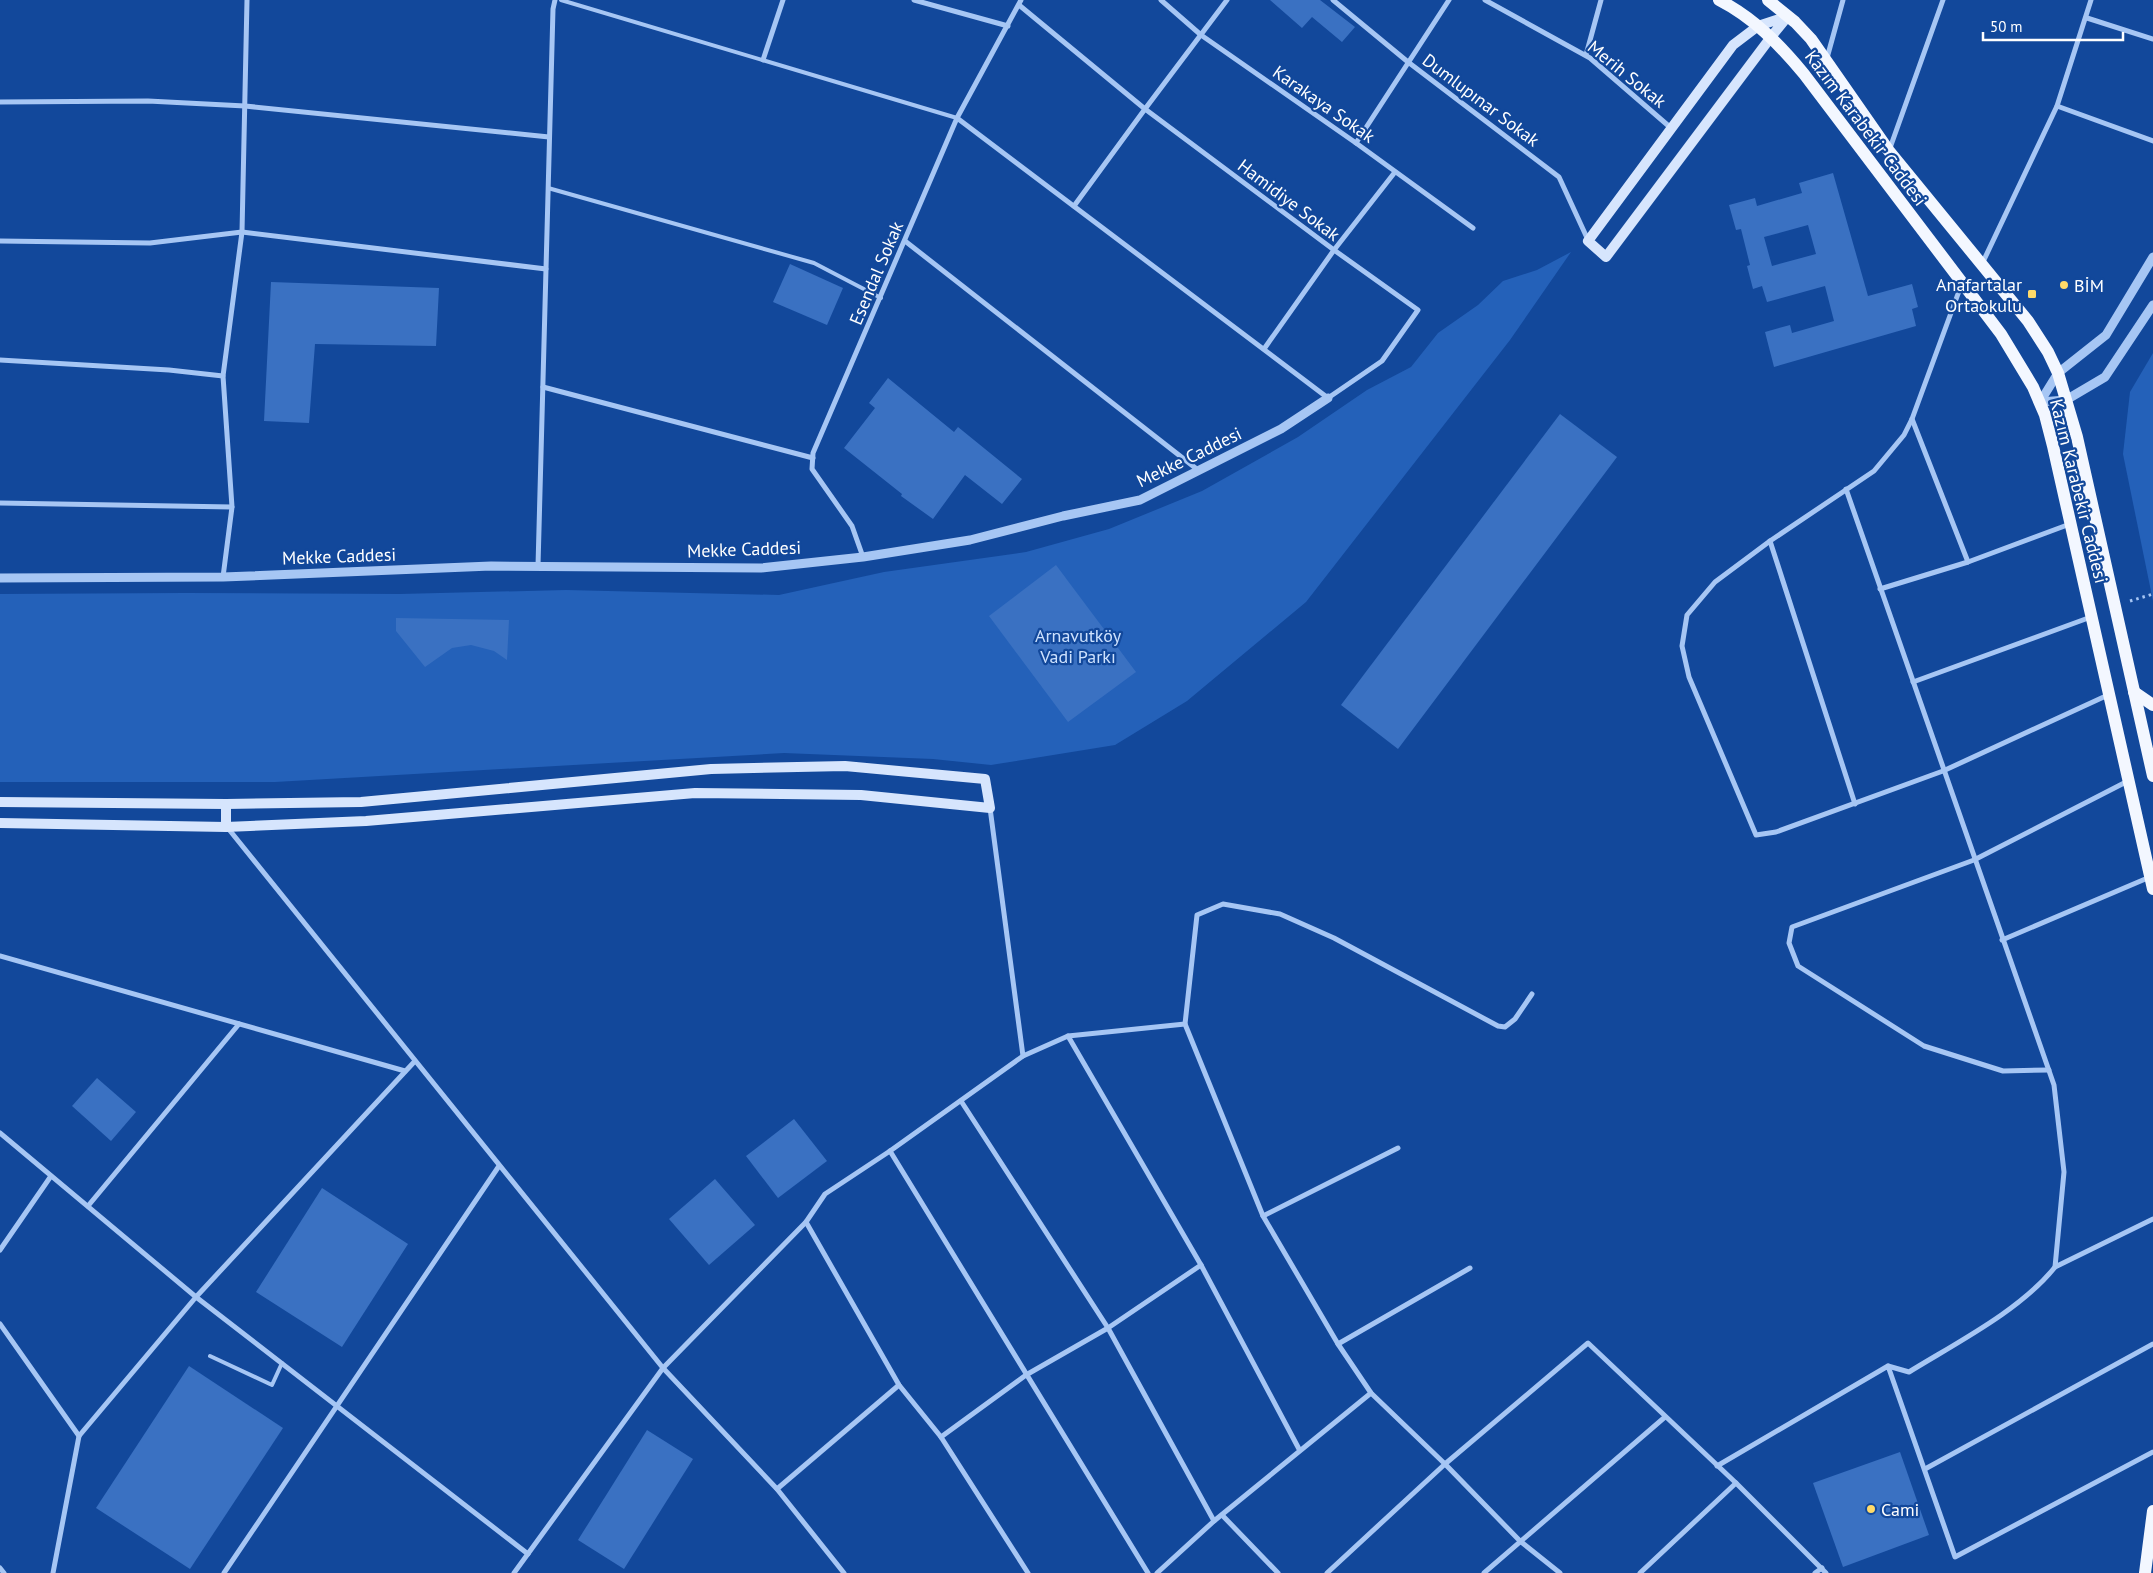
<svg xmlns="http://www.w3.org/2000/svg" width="2153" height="1573" viewBox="0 0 2153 1573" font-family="'PT Sans',sans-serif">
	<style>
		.green { fill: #2461b9 }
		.building { fill: #3a71c2; fill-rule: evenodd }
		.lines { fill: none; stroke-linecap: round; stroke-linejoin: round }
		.path { stroke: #a6c6f4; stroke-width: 3; stroke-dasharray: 2.5 4; stroke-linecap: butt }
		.service { stroke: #a6c6f4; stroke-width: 4 }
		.minor { stroke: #a6c6f4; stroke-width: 5 }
		.tertiary { stroke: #a6c6f4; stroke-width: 9 }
		.secondary { stroke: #d6e5fd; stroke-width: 10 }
		.primary { stroke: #f3f7ff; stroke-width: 12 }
		.poi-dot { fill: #ffda69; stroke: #12489b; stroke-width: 2 }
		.labels { text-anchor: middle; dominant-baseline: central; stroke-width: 4.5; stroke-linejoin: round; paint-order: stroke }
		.street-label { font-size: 18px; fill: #fff; stroke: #12489b }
		.poi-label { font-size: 18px; fill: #fff; stroke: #12489b; text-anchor: start }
		.park-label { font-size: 18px; fill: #cee2fe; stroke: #12489b }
	</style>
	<rect width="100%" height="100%" fill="#12489b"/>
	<!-- green -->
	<g class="green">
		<polygon points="1571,252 1510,340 1306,602 1187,701 1115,745 991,765 933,759 784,753 275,782 0,782 0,594 185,593 400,594 566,590 779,595 884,572 1026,552 1109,529 1202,491 1298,437 1367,390 1411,367 1438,333 1478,305 1503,281 1537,270"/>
		<polygon points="2153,353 2153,601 2123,454 2130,392"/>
	</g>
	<!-- building -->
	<g class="building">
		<polygon points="1270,0 1320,0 1355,27 1342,42 1312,17 1302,28"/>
		<path d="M1833,173L1868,296L1912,284L1918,307L1912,309L1916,326L1774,367L1765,332L1790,325L1792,333L1834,321L1825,286L1767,302L1762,286L1753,289L1747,266L1750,265L1741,229L1736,230L1729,205L1755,198L1757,206L1802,193L1799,183ZM1808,225L1816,254L1772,266L1764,237Z"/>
		<polygon points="790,264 843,288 827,325 773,302"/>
		<polygon points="271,282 439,288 436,346 315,344 309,423 264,421"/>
		<polygon points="888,378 954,432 958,427 1022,479 1002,504 965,475 933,519 901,496 902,494 844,448 875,408 869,403"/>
		<polygon points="1560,414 1617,457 1398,749 1341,705"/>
		<polygon points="1056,565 1136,672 1068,722 989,616"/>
		<polygon points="396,618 509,620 507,660 494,651 471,645 452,648 425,667 396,631"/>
		<polygon points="97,1078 136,1112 111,1141 72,1106"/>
		<polygon points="794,1119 827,1161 778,1198 746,1156"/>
		<polygon points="715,1179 755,1225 709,1265 669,1219"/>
		<polygon points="322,1188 408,1244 342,1347 256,1292"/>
		<polygon points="189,1366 283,1428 190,1569 96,1508"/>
		<polygon points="647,1430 693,1459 624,1569 578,1540"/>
		<polygon points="1900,1452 1929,1535 1843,1567 1813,1483"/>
	</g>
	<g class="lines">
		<!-- path -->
		<polyline class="path" points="2130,601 2153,594"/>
		<!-- service -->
		<g class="service">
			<polyline points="561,0 957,118"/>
			<polyline points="548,188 814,263 881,298"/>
			<polyline points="210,1356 272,1385 282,1363"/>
		</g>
		<!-- minor -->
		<g class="minor">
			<polyline points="914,0 1008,26"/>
			<polyline points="1161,0 1201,35 1356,143 1473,228"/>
			<polyline points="1333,0 1408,62 1559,177 1588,240"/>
			<polyline points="1485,0 1590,58 1671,128"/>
			<polyline points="2087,18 2153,39"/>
			<polyline points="1586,55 1601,0"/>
			<polyline points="1827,58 1843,0"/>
			<polyline points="763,60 783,0"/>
			<polyline points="0,102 148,101 245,106 549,137"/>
			<polyline points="2057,106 2153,141"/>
			<polyline points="957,118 1328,398 1382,361 1418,310 1334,250 1145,109 1019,5"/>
			<polyline points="1356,143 1449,0"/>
			<polyline points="1890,148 1943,0"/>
			<polyline points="1074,206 1145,109 1227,0"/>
			<polyline points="0,241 150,243 242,232 546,269"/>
			<polyline points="905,241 1198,470"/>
			<polyline points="1982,264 2057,106 2091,0"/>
			<polyline points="1962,283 1912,419 1904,435 1874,471 1770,541 1715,582 1687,615 1682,646 1689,677 1756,835 1776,832 1943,771 2108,695"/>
			<polyline points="1264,349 1334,250 1395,172"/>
			<polyline points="0,360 169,370 223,376"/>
			<polyline points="543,387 813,458"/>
			<polyline points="1912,419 1968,562"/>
			<polyline points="1846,489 2054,1085 2064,1172 2055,1267 2153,1219"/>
			<polyline points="0,503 232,507"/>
			<polyline points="1770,541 1855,804"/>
			<polyline points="863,557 852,526 812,469 813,453 957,118 1021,0"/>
			<polyline points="538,566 553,9 555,0"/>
			<polyline points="223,577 232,507 223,376 242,232 247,0"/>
			<polyline points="1880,589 1968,562 2070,524"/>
			<polyline points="1913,682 2091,617"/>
			<polyline points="990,808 1023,1056"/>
			<polyline points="227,827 663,1368 777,1489 844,1573"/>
			<polyline points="2002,940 2150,877"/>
			<polyline points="0,956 405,1071"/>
			<polyline points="1185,1024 1197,915 1223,904 1280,914 1334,938 1498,1026 1505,1027 1515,1019 1532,994"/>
			<polyline points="1068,1036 1201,1265 1299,1449"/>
			<polyline points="2049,1070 2003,1071 1924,1046 1798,966 1789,943 1792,927 1974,860 2128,781"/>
			<polyline points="961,1101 1108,1328 1214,1521"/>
			<polyline points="0,1133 196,1297 528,1554"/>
			<polyline points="890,1151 1148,1573"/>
			<polyline points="88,1206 239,1024"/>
			<polyline points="1263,1216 1398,1148"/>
			<polyline points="806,1222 899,1385 941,1437 1028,1573"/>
			<polyline points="0,1250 51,1176"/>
			<polyline points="0,1324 79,1436"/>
			<polyline points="1338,1344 1470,1268"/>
			<path d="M1888,1366L1909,1372C1956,1343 2021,1310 2055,1267"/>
			<polyline points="941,1437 1026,1375 1108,1328 1201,1265"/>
			<polyline points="1717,1466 1888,1366 1955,1557 2153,1452"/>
			<polyline points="1925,1469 2153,1344"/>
			<polyline points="777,1489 899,1385"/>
			<polyline points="1222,1515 1278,1573"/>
			<polyline points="0,1568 4,1573"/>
			<polyline points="53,1573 79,1436 196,1297 415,1061"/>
			<polyline points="224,1573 499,1166"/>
			<polyline points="514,1573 663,1368 806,1222 825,1194 890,1151 1023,1056 1068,1036 1185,1024 1263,1216 1338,1344 1371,1393 1445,1464 1520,1541 1560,1573"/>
			<polyline points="1157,1573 1214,1521 1371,1393"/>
			<polyline points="1327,1573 1445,1464 1588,1343 1736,1483 1826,1573"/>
			<polyline points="1484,1573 1665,1417"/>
			<polyline points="1640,1573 1736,1483"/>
			<polyline points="1815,1573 1822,1568"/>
		</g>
		<!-- tertiary -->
		<g class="tertiary">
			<polyline points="2040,402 2058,373 2106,335 2153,257"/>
			<polyline points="2040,402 2066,400 2105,377 2153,305"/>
			<polyline points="0,578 223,577 491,566 761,568 863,557 970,540 1063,516 1140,500 1281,429 1328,398"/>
		</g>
		<!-- secondary -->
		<g class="secondary">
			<polygon points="1788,16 1771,37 1606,257 1588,241 1733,45 1758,26"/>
			<polyline points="0,802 226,804 361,802 711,769 845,766 985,779 990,808 861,795 695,793 366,821 226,827 0,823"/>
			<polyline points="226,804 226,827"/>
		</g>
		<!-- primary -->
		<g class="primary">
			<path d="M1719,0C1754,18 1779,44 1804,74L2001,334L2033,387L2045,415L2053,446L2153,889"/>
			<polyline points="1768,0 1795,22 1811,39 1889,151 2028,321 2048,352 2058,373 2077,437 2153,776"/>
			<polyline points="2134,692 2153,705"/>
			<polyline points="2145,1573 2153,1511"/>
		</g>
	</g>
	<!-- markers -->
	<g class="poi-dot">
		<circle cx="2064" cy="285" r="5"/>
		<rect x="2027" y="289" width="10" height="10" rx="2.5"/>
		<circle cx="1871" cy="1509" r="5"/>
	</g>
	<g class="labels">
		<!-- street labels -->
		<g class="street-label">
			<text transform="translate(1627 74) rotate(39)">Merih Sokak</text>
			<text transform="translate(1481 100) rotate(37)">Dumlupınar Sokak</text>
			<text transform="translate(1324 104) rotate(35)">Karakaya Sokak</text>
			<text transform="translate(1866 128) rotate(53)">Kazım Karabekir Caddesi</text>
			<text transform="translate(1289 200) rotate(37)">Hamidiye Sokak</text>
			<text transform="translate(876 273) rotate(-67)">Esendal Sokak</text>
			<text transform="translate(1189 457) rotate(-26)">Mekke Caddesi</text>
			<text transform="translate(2079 491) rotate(76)">Kazım Karabekir Caddesi</text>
			<text transform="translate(744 549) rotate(-2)">Mekke Caddesi</text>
			<text transform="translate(339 556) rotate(-2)">Mekke Caddesi</text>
		</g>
		<!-- poi labels -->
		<g class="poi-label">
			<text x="2022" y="284" text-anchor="end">Anafartalar<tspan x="2022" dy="21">Ortaokulu</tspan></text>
			<text x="2074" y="285">BİM</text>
			<text x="1881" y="1509">Cami</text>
		</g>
		<!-- park labels -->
		<g class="park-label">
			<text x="1078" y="635">Arnavutköy<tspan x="1078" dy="21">Vadi Parkı</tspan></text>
		</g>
	</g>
	<!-- scale -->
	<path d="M1983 32v8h140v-8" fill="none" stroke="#ffffff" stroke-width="2.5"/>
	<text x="1990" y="32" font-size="15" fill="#ffffff" stroke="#12489b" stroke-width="4" paint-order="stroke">50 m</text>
</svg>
